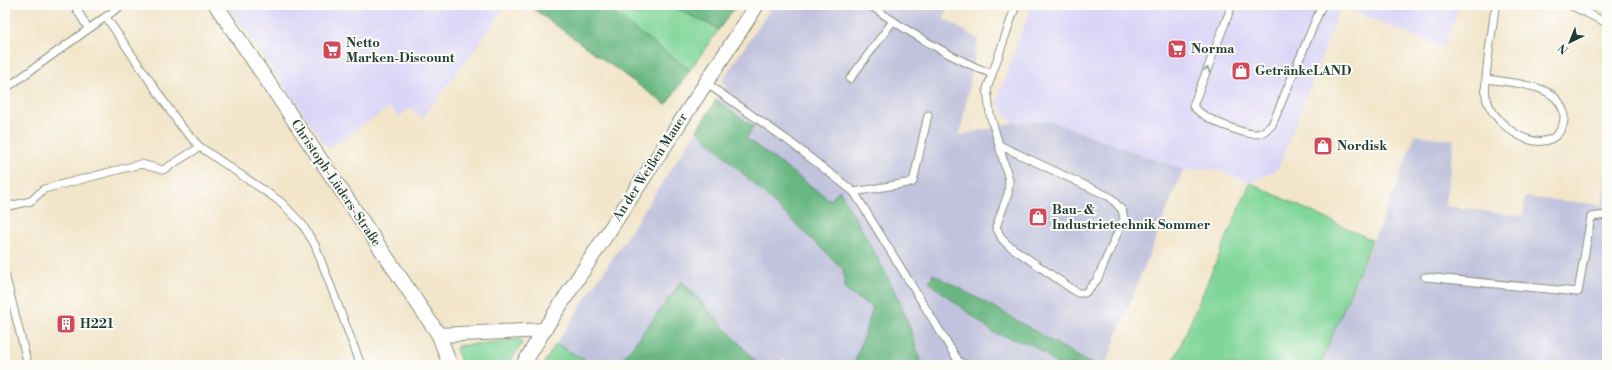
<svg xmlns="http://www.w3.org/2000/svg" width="1612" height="370" viewBox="0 0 1612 370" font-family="'Libre Bodoni',serif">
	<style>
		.built { fill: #dbd6f7 }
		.industrial { fill: #c1c2dd }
		.green { fill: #80d699; stroke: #508a66 }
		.forest { fill: #68b781; stroke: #447a5a }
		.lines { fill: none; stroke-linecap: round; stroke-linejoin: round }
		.lane-casing { stroke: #88917f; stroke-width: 9 }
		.street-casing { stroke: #88917f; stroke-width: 16 }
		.lane { stroke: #fff; stroke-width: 7 }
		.street { stroke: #fff; stroke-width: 14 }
		.oneway { stroke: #8f9e9a }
		.labels { text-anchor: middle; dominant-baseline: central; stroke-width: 4; stroke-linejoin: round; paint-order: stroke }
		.poi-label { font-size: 13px; font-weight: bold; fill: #1f3d34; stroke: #fdfcf7; text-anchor: start }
		.street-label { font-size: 13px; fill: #1f3d34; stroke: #fdfcf7 }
	</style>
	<rect width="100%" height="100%" fill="#fdfcf7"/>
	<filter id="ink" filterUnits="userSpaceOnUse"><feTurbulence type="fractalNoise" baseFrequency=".025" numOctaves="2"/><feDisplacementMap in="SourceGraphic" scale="8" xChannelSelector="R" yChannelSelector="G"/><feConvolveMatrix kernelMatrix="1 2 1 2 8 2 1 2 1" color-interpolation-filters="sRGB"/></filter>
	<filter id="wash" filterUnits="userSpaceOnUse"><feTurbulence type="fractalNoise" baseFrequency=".012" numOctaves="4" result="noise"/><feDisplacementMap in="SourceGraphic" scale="16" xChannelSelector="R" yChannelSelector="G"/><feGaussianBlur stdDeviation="0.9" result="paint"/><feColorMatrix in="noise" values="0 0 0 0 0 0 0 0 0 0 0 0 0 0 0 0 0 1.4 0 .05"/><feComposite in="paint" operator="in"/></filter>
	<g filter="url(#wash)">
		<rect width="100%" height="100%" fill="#f2e5ca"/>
		<!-- built -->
		<g class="built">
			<polygon points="227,5 507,5 423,118 411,108 398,117 390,107 328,149"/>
			<polygon points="1031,5 1460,5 1444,48 1341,7 1278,169 1250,183 1214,169 1183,170 1051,121 1013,123 996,103"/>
		</g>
		<!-- industrial -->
		<g class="industrial">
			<polygon points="773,5 949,5 944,19 978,39 960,135 1013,123 1051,121 1183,170 1105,365 1096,365 1084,360 999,310 933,274 929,282 994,333 1035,346 1057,365 921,365 914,336 839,190 830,201 745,138 754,126 716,100 726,86 721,82"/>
			<polygon points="697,130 843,269 845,290 873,308 854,365 796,365 784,359 777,365 759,365 682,281 618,365 593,365 556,344"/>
			<polygon points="1415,135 1454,140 1445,206 1523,216 1525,197 1602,205 1607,168 1607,365 1320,365 1394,192"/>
		</g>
		<!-- green -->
		<g class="green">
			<polygon points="602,5 669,5 719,29 690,70"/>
			<polygon points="1250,183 1372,240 1320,365 1172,365"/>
			<polygon points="520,339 522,344 508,365 462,365 456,349 458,346"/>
			<polygon points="556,344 593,365 543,365"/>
		</g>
		<!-- forest -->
		<g class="forest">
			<polygon points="528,5 602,5 690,70 666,105"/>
			<polygon points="669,5 733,5 735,7 719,29"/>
			<path d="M716,100L754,127L746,138L830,200L839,190C871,246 906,301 921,365H854L873,308L845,290L843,269L697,130Z"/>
			<polygon points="933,274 999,310 1084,360 1096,365 1057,365 1035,346 994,333 929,282"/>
			<polygon points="682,281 759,365 618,365"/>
		</g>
	</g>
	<g filter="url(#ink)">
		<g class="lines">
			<defs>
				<g id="lane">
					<polyline points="74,5 88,28"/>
					<path d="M870,5C908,32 949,57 992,74"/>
					<path d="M1232,5L1193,106C1202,118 1241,134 1256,134C1263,134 1267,129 1272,125L1322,5"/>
					<polyline points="1570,5 1607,23"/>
					<polyline points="850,79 893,21"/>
					<path d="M1487,79C1505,82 1526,83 1543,90C1585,107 1559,167 1509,129C1499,121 1489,110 1486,97C1483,80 1492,35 1494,15L1497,5"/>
					<polyline points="706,83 786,139 854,192 959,362 959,365"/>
					<polyline points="5,89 122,5"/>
					<polyline points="999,145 1110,197 1122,210 1124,218 1097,280 1085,293 1078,293 1072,289 1008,245 1002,239 996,227 1008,194 1009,180 990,114 987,89 1016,5"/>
					<polyline points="200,147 281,202 302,224 315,245 361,365"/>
					<polyline points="854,192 913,182 928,115"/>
					<polyline points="5,207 31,201 44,189 141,164 163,170 200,147 180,125 106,17"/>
					<polyline points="5,274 28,365"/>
					<polyline points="1425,277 1578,292 1591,217 1607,215"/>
					<polyline points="959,362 969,365"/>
				</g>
				<g id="street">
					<polyline points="216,5 439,335 450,365"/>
					<polyline points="439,335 544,330"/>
					<polyline points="523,365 544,330 757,5"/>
				</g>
			</defs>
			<!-- lane casing -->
			<use href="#lane" class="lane-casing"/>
			<!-- street casing -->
			<use href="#street" class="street-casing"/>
			<!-- lane -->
			<use href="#lane" class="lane"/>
			<!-- street -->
			<use href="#street" class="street"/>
		</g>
		<!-- one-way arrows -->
		<defs><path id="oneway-chevron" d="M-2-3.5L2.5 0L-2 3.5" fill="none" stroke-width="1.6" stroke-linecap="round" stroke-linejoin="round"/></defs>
		<use class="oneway" href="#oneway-chevron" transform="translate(1207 70) rotate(-69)"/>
	</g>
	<!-- icons -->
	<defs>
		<symbol id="supermarket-square" viewBox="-11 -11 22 22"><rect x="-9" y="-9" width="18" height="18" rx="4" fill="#d1495b" stroke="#fdfcf7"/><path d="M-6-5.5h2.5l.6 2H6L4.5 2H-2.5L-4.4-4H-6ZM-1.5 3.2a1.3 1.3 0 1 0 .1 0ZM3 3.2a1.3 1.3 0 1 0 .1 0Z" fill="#fff"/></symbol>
		<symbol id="shop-square" viewBox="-11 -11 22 22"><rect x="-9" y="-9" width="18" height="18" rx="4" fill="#d1495b" stroke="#fdfcf7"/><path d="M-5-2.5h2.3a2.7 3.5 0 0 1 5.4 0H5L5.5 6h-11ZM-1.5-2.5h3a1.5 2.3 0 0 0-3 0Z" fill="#fff"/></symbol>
		<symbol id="building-square" viewBox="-11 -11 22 22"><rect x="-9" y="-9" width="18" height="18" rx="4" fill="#d1495b" stroke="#fdfcf7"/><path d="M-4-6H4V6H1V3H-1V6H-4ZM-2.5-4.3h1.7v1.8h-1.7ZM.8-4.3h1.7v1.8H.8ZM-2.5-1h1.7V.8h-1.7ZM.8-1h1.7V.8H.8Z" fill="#fff"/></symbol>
	</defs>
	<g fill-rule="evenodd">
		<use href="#supermarket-square" x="1166" y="38" width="22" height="22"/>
		<use href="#supermarket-square" x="321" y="39" width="22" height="22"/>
		<use href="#shop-square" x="1230" y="60" width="22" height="22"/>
		<use href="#shop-square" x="1312" y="135" width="22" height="22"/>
		<use href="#shop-square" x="1027" y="206" width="22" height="22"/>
		<use href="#building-square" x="55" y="313" width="22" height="22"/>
	</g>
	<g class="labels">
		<!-- poi labels -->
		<g class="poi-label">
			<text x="346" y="43">Netto<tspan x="346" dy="15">Marken-Discount</tspan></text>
			<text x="1191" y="49">Norma</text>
			<text x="1255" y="71">GetränkeLAND</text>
			<text x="1337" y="146">Nordisk</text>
			<text x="1052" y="210">Bau- &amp;<tspan x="1052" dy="15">Industrietechnik Sommer</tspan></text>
			<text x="80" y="324">H221</text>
		</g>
		<!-- street labels -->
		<g class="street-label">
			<text transform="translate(650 167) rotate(-57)">An der Weißen Mauer</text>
			<text transform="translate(336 183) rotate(56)">Christoph-Lüders-Straße</text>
		</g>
	</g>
	<!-- margin -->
	<rect width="1612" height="370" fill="none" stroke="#fdfcf7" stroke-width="20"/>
	<!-- north arrow -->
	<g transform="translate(1570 42) rotate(223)" stroke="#fdfcf7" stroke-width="3" paint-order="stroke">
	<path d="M0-3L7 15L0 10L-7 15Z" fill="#1f3d34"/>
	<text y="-6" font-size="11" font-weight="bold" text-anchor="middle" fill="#1f3d34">N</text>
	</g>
</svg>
